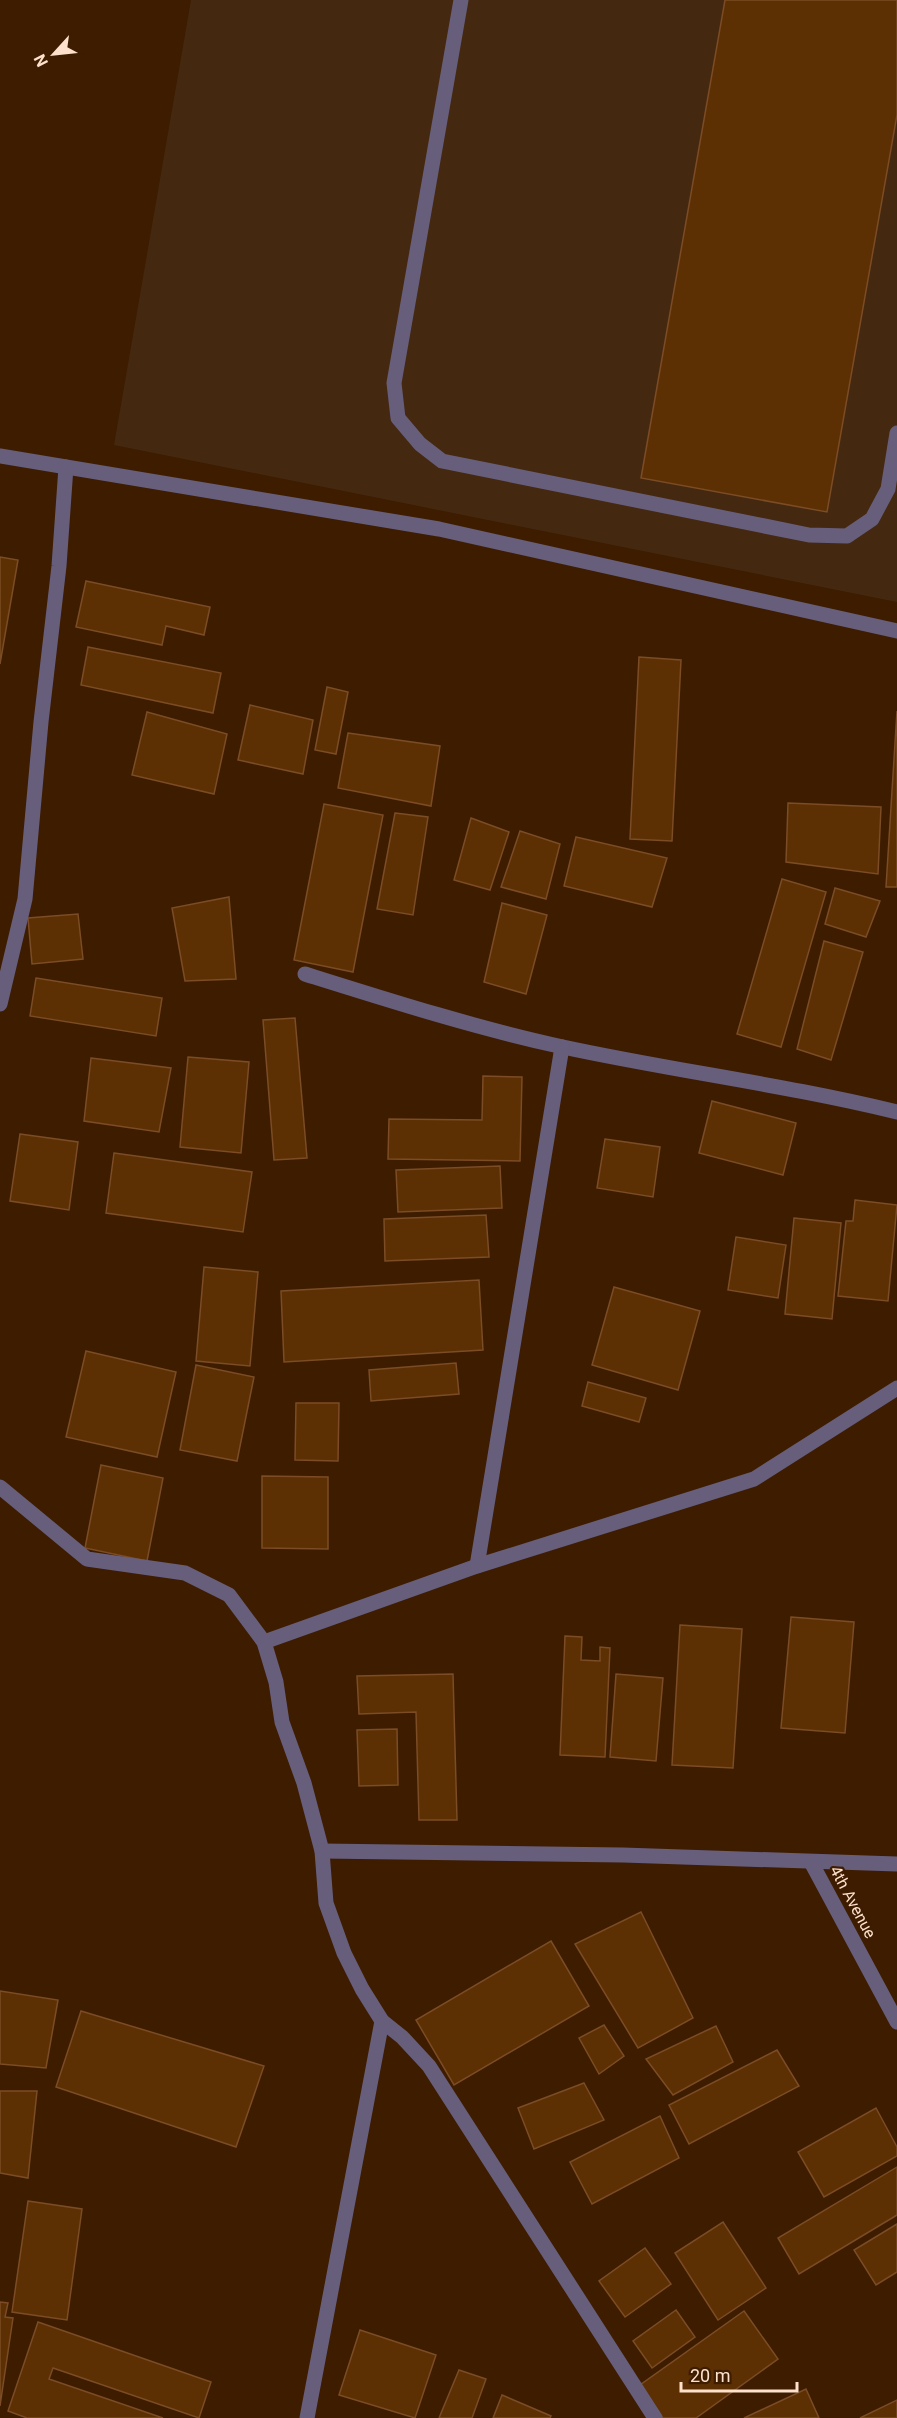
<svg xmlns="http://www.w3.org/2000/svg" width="897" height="2418" viewBox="0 0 897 2418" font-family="Roboto,sans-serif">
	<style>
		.built { fill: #442810 }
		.building { fill: #5d3003; stroke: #7b4c25; stroke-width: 1.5 }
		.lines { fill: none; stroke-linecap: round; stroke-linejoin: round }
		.minor { stroke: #675e7c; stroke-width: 15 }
		.labels { text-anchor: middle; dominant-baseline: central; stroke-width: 4.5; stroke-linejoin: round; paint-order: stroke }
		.street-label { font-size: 16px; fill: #fde1cc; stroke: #3d1c00 }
	</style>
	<rect width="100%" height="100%" fill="#3d1c00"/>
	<!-- built -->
	<polygon class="built" points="191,0 897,0 897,602 114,445"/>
	<!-- building -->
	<g class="building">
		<polygon points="725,0 897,0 897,115 827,512 641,478"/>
		<polygon points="0,557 18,560 0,664"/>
		<polygon points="86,581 210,607 204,635 166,626 162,645 76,627"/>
		<polygon points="88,647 221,673 213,713 81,685"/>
		<polygon points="639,657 681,660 672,841 630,839"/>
		<polygon points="327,687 348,692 336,754 315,750"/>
		<polygon points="250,705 313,720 303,774 238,760"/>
		<polygon points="897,711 897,887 886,887"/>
		<polygon points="147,712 227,734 214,794 132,775"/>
		<polygon points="348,733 440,746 431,806 338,788"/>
		<polygon points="788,803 881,807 878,874 786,862"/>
		<polygon points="324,804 383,815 353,972 294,960"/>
		<polygon points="395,813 428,817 413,915 377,909"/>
		<polygon points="471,818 509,832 490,890 454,880"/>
		<polygon points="520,831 560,844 546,899 501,887"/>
		<polygon points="576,837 667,858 652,907 564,886"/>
		<polygon points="782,879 826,892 781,1047 737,1034"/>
		<polygon points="835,888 880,901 866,937 825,924"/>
		<polygon points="229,897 236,979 185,981 172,908"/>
		<polygon points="502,903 547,915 526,994 484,982"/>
		<polygon points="78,914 83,959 32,964 28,918"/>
		<polygon points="824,941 863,952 831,1060 797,1049"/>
		<polygon points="36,978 162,998 156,1036 30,1016"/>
		<polygon points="295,1018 307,1158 274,1160 263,1020"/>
		<polygon points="188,1057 249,1062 241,1153 180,1147"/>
		<polygon points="91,1058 171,1068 159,1132 84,1121"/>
		<polygon points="483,1076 522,1077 520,1161 388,1159 389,1119 482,1120"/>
		<polygon points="712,1101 796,1123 783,1175 699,1153"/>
		<polygon points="20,1134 78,1142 69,1210 10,1201"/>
		<polygon points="605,1139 660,1147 653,1197 597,1188"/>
		<polygon points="114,1153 252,1172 243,1232 106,1213"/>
		<polygon points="500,1166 502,1208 398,1212 396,1170"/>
		<polygon points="855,1200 897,1205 888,1301 838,1296 846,1221 853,1221"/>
		<polygon points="486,1215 489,1257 385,1261 384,1219"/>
		<polygon points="794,1218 841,1223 832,1319 785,1314"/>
		<polygon points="736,1237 786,1245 778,1298 728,1290"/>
		<polygon points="204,1267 258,1272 250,1366 196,1361"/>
		<polygon points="479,1280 483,1350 284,1362 281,1291"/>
		<polygon points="614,1287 700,1311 678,1390 592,1365"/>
		<polygon points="86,1351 176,1372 157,1457 66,1437"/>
		<polygon points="456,1363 459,1394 371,1401 369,1370"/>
		<polygon points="196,1365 254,1377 237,1461 180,1450"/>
		<polygon points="588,1382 646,1398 639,1422 582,1406"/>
		<polygon points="296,1403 339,1403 338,1461 295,1460"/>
		<polygon points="101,1465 163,1478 147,1561 85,1548"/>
		<polygon points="262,1476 328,1477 328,1549 262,1548"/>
		<polygon points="791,1617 854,1622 845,1733 781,1728"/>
		<polygon points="680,1625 742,1629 733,1768 672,1765"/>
		<polygon points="565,1636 582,1637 581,1660 600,1661 600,1647 610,1648 605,1757 560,1755"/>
		<polygon points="453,1674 457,1820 419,1820 416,1712 359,1714 357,1676"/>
		<polygon points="616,1674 663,1678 656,1761 610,1757"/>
		<polygon points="397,1729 398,1785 359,1786 357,1730"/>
		<polygon points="641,1912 693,2018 638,2048 575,1944"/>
		<polygon points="551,1941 589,2006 454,2085 416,2020"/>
		<polygon points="0,1991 58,2000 46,2068 0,2064"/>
		<polygon points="81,2011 264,2066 236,2147 56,2087"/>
		<polygon points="604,2025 624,2056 599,2074 579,2038"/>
		<polygon points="716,2026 733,2062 673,2095 646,2059"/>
		<polygon points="777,2050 799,2086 689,2144 669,2105"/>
		<polygon points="584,2083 604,2120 534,2149 518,2108"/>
		<polygon points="0,2091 37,2091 28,2178 0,2173"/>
		<polygon points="876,2108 897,2147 897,2156 824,2197 798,2152"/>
		<polygon points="660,2116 679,2158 592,2204 570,2162"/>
		<polygon points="897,2167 897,2215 799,2274 778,2238"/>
		<polygon points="28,2201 82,2209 67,2320 12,2312"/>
		<polygon points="723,2222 766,2288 718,2320 675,2253"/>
		<polygon points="897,2224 897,2272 876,2285 854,2250"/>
		<polygon points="645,2248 671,2284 625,2317 599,2281"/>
		<polygon points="0,2302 8,2303 5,2317 13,2318 0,2406"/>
		<polygon points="676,2310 695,2337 652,2368 633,2341"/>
		<polygon points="744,2311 778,2359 696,2418 663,2418 640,2385"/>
		<polygon points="38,2322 211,2382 199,2418 53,2368 49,2379 163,2418 27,2418 8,2411"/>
		<polygon points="360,2330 436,2355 415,2418 339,2395"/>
		<polygon points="459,2370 486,2379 472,2418 439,2418"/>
		<polygon points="806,2389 819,2418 744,2418"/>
		<polygon points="502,2395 551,2416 550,2418 493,2418"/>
		<polygon points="897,2400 897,2418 860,2418"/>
	</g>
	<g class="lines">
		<!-- minor -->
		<g class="minor">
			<polyline points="461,0 394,383 398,418 420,444 442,461 809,535 847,536 872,519 888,489 897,433"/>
			<polyline points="0,456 439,529 897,631"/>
			<path d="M305,974C391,1001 476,1028 563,1047C674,1071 787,1085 897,1112"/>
			<polyline points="0,1004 25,899 41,722 59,566 66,467"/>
			<polyline points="0,1487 87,1559 185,1573 229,1595 264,1642 276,1682 282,1722 304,1783 322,1851 326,1903 344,1953 362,1989 382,2021 402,2037 429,2066 655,2418"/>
			<polyline points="477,1566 562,1047"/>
			<polyline points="264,1642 477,1566 754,1479 897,1388"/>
			<polyline points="322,1851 623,1855 897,1864"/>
			<polyline points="811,1862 897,2022"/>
			<polyline points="307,2418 382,2021"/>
		</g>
	</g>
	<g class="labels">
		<!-- street labels -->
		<g class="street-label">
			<text transform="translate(853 1902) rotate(62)">4th Avenue</text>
		</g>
	</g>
	<!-- north arrow -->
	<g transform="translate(54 54) rotate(243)" stroke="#3d1c00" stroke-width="4.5" paint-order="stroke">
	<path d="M0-4.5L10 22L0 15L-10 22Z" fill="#fde1cc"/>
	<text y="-9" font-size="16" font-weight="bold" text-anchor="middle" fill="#fde1cc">N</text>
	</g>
	<!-- scale -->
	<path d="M681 2382v9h116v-9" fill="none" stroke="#fde1cc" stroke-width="3"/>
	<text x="690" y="2382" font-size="18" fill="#fde1cc" stroke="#3d1c00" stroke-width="4.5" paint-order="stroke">20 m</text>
</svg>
